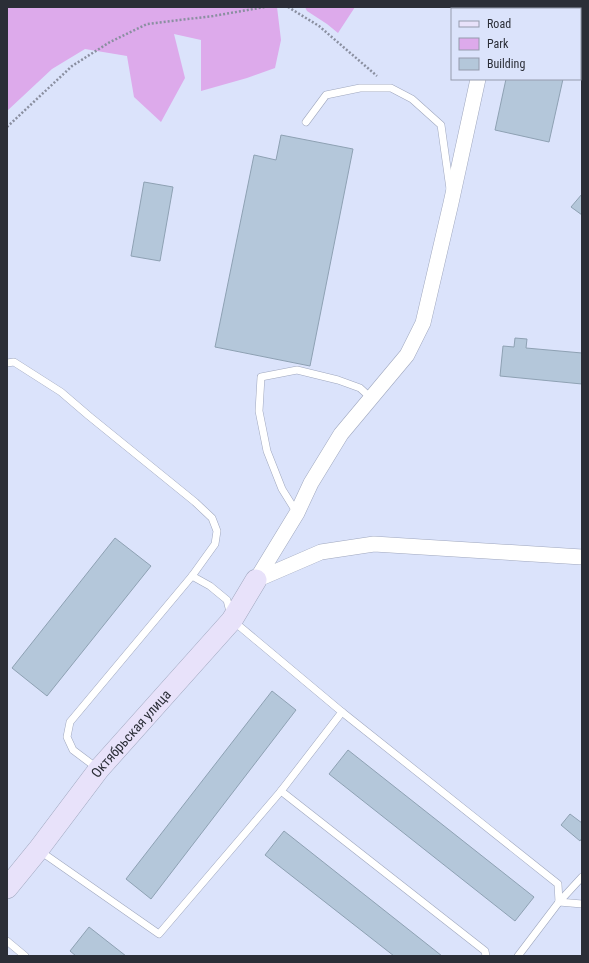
<svg xmlns="http://www.w3.org/2000/svg" width="589" height="963" viewBox="0 0 589 963" font-family="'Roboto Condensed',sans-serif">
	<style>
		.green { fill: #ddaaeb }
		.building { fill: #b4c7da; stroke: #8ea1b3 }
		.lines { fill: none; stroke-linecap: round; stroke-linejoin: round }
		.lane-casing { stroke: #9fa7be; stroke-width: 8 }
		.street-casing { stroke: #9fa7be; stroke-width: 16 }
		.secondary-casing { stroke: #9fa7be; stroke-width: 22 }
		.path { stroke: #8a8fa0; stroke-width: 2.5; stroke-dasharray: 2 2; stroke-linecap: butt }
		.lane { stroke: #fff; stroke-width: 7 }
		.street { stroke: #fff; stroke-width: 15 }
		.secondary { stroke: #e8e2fa; stroke-width: 21 }
		.labels { text-anchor: middle; dominant-baseline: central; stroke-width: 3.5; stroke-linejoin: round; paint-order: stroke }
		.street-label { font-size: 14px; fill: #2b2e37; stroke: #dbe3fb }
	</style>
	<rect width="100%" height="100%" fill="#dbe3fb"/>
	<!-- green -->
	<g class="green">
		<polygon points="7,7 277,7 281,40 275,68 247,78 201,91 201,40 174,34 185,78 161,122 134,97 127,56 85,49 52,69 7,111"/>
		<polygon points="305,7 355,7 338,33 327,24 307,11"/>
	</g>
	<!-- building -->
	<g class="building">
		<polygon points="523,7 580,7 579,9 522,9"/>
		<polygon points="506,79 563,79 549,142 495,130"/>
		<polygon points="281,135 353,149 310,366 215,347 254,155 276,160"/>
		<polygon points="144,182 173,187 160,261 131,256"/>
		<polygon points="582,194 582,215 571,207"/>
		<polygon points="515,338 527,339 526,348 582,353 582,384 500,376 503,346 514,347"/>
		<polygon points="115,538 151,566 47,696 12,668"/>
		<polygon points="272,691 296,710 151,899 126,879"/>
		<polygon points="348,750 534,897 515,921 329,774"/>
		<polygon points="570,814 582,823 582,838 580,841 561,825"/>
		<polygon points="284,831 442,956 394,956 265,855"/>
		<polygon points="89,927 126,956 76,956 70,951"/>
	</g>
	<g class="lines">
		<defs>
			<g id="lane">
				<polyline points="306,122 326,95 360,88 391,88 412,99 441,125 450,189"/>
				<polyline points="7,363 14,362 61,392 89,416 195,502 212,518 217,531 215,544 192,576 210,586 227,600 232,620 342,712 281,791 159,934 40,851"/>
				<polyline points="297,513 282,489 267,451 259,411 261,377 297,370 338,380 360,388 371,398"/>
				<polyline points="342,712 558,884 559,902 518,956"/>
				<polyline points="97,768 73,750 67,737 70,722 192,576"/>
				<polyline points="281,791 485,951 486,956"/>
				<polyline points="559,902 582,877"/>
				<polyline points="559,902 582,904"/>
				<polyline points="7,941 25,956"/>
			</g>
			<g id="street">
				<polyline points="481,7 481,9"/>
				<polyline points="256,580 297,513 311,483 341,434 407,355 423,323 451,203 478,79"/>
				<polyline points="256,580 321,552 374,544 582,557"/>
			</g>
			<g id="secondary">
				<path id="s1" d="M7,888L38,850L99,769L232,620L256,580"/>
			</g>
		</defs>
		<!-- lane casing -->
		<use href="#lane" class="lane-casing"/>
		<!-- street casing -->
		<use href="#street" class="street-casing"/>
		<!-- secondary casing -->
		<use href="#secondary" class="secondary-casing"/>
		<!-- path -->
		<g class="path">
			<polyline points="288,7 319,26 377,76"/>
			<polyline points="7,127 72,66 110,42 147,24 213,16 265,7"/>
		</g>
		<!-- lane -->
		<use href="#lane" class="lane"/>
		<!-- street -->
		<use href="#street" class="street"/>
		<!-- secondary -->
		<use href="#secondary" class="secondary"/>
	</g>
	<g class="labels">
		<!-- street labels -->
		<g class="street-label">
			<text stroke="none"><textPath href="#s1" startOffset="198">Октябрьская улица</textPath></text>
		</g>
	</g>
	<!-- border -->
	<rect width="589" height="963" fill="none" stroke="#2b2e37" stroke-width="16"/>
	<!-- legend -->
	<rect x="451" y="8" width="130" height="72" fill="#dbe3fb" stroke="#959bad"/>
	<rect x="459" y="21" width="20" height="6" fill="#e8e2fa" stroke="#959bad"/>
	<text x="487" y="28" font-size="12" fill="#2b2e37">Road</text>
	<rect x="459" y="38" width="20" height="12" fill="#ddaaeb" stroke="#959bad"/>
	<text x="487" y="48" font-size="12" fill="#2b2e37">Park</text>
	<rect x="459" y="58" width="20" height="12" fill="#b4c7da" stroke="#959bad"/>
	<text x="487" y="68" font-size="12" fill="#2b2e37">Building</text>
</svg>
